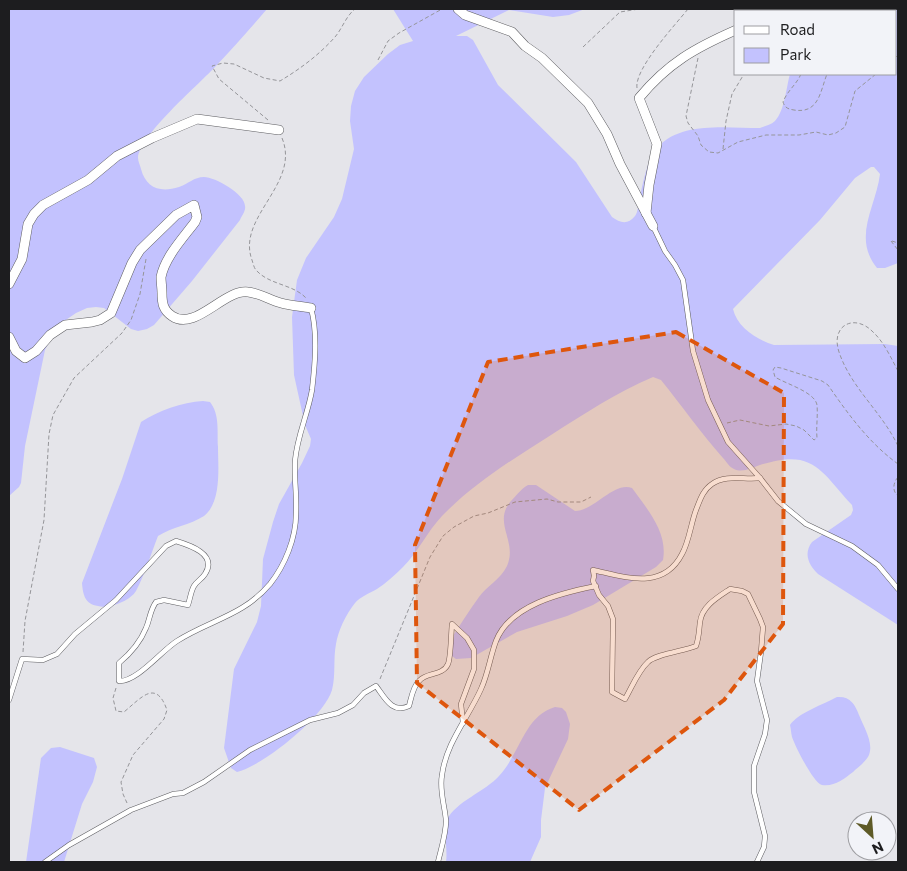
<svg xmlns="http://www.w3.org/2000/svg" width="907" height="871" viewBox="0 0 907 871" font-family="Commissioner,sans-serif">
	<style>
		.green { fill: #c3c2fe }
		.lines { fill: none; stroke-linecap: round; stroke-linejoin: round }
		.lane-casing { stroke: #5d5d61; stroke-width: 5.5 }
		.street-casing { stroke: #5d5d61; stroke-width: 10 }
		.path { stroke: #959599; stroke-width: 1; stroke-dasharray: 4 2.5; stroke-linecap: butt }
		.lane { stroke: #fff; stroke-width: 4.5 }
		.street { stroke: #fff; stroke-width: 9 }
		.marked { fill: #de560d; fill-opacity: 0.2; stroke: #de560d; stroke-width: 4; stroke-dasharray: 10 6; stroke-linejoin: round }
	</style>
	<rect width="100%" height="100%" fill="#e5e5ea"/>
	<!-- green -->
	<g class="green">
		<path d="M9,9H267C250,29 232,49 214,68C198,85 139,136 138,158C138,161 140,165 141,169C146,188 160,193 179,187C188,184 194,177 204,177C215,177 245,194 245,206C246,211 242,215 240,220L192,281L154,325L147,329L138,331L131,329L104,308L96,307L87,308L76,313L57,326L45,350L25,446L21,483L19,487L9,496V268L10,264L9,253Z"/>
		<path d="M393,9H585L569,15L553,17L509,10L456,36H467L473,40L498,85L576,162L612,217C620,223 628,225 635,216C638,212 638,206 639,201C643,184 646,161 658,147C681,121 728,128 760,128C765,126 771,125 775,121C785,110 786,88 790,74H896V11H866L867,9H898V263L885,268H877C852,237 876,207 880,174L874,167H871L855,178L820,220L733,309C737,327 757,340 774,345L885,344L898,346V625L818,574C809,565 803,554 812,542L851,515L853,510L852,505C820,470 813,448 760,465C752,468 742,473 734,469C729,467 727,462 723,458C701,433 682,406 661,380L653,377C617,392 584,414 551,435C513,459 474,483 442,516C427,532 418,552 403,567C395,575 386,583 377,589C370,593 360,597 355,603C346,614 338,631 336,644C333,659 336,675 332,690C324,717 264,765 237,772L231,768L224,748L234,669L257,622L261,606L263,559L273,522L279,504L302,463L310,446L311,439L305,425L294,375L292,317L297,280L306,258L334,217L342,199L354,149L350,121L351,106L355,91L364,77L388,54L400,45L413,41Z"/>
		<path d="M203,401L210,402C220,415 217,431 218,447C218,466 222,502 204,516C190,525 172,527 158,536C151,554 145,574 136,591C130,601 109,609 98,606C85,604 83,595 82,583L122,479L141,422C158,411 182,402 203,401Z"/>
		<path d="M528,485H536L575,511C594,511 614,481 632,488C647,509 668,532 663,560L656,567L593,605L567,616L517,632L471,658L456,659L452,656L449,642C459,627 468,612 479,597C487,586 501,579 507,566C518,541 492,523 511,501C517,495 521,489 528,485Z"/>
		<path d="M837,697C850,696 855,704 859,715C863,725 872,740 870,751C869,760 859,766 853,772C844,779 834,787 822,785C814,784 795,746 792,737C791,733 791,729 790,725C798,713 824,704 837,697Z"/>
		<path d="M555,707L562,708L566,712L570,724L568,739L545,788L541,820V837L530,862H446C448,850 443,830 447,820C455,802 486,791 499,776C520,754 524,716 555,707Z"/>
		<polygon points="60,747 94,758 97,767 93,782 82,804 64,862 26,862 41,758 51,748"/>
	</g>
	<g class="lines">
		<defs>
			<g id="lane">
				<polyline points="653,226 665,251 675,265 683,280 693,351 708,400 728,442 760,478 778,501 806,524 852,546 878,565 898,589"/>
				<path d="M9,700L22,659L43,660L57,654L75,634L116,600L166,546L176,541C189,545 218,554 205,574C202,579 197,581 194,586C191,591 190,599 188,605L164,600L156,602C150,610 150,619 146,628C140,643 131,653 119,663V681C137,682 161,651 177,641C210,620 243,616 270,584C285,565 296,538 296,514C297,496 294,478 295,461C297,436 308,414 312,390C315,364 318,334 311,308"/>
				<path d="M45,862L69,845L131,810L173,794L183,793L204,782L250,750L310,720L338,713L353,705L364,693L376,686C385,698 392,714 409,706C411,699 413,686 419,681C426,672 443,676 448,664C451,657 451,633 452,624L467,638L474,650V669L461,704L463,723"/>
				<path d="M438,862C441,849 446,834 446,821C445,806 439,791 442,775C446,743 468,718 481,689C488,674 490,657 496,641C510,605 561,593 596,586"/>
				<path d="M757,862L764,847L765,836L754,792V766L765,734L767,720L757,681L761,652L763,627L760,619L748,594L742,591L730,589C718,597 702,606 700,622C699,630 699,638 696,646C684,651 656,654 648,662C638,671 632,687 625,699L612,692L613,619L608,606L599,595L593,581L594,576L593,570C625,577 663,591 682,554C689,542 691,523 696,510C700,500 703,490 712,484C726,474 744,480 760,478"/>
			</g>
			<g id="street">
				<polyline points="458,9 465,15 512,32 525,46 542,58 588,103 607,134 620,164 653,226"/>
				<polyline points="769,11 773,9"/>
				<path d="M646,213L649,185L657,144L639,98C668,63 695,48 736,30"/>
				<polyline points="9,284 22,259 28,224 34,214 43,205 88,180 117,156 152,138 197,119 279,130"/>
				<path d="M9,337L16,351L25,358L36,351L50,335L65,325L92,322L100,320L111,313L132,263L140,250L176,215L194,205L197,217L195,222C183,238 165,257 161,277C161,282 162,288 162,293C162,303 163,310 172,316C195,332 224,289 248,292C259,293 270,300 281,303C291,306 301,306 311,308"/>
			</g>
		</defs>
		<!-- lane casing -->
		<use href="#lane" class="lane-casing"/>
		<!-- street casing -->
		<use href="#street" class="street-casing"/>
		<!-- path -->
		<g class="path">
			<polyline points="826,9 826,11"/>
			<polyline points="792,11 792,9"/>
			<polyline points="583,47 620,12 639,9"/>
			<polyline points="896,57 898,55"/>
			<polyline points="698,58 686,116 688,123 698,136 701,145 709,152 718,153 738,142 766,135 799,135 816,132 828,135 836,133 845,127 855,91 876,74"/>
			<polyline points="378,60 388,41 399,33 442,9"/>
			<path d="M801,74C797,84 787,91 783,102C785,108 788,109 794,110C819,114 820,92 827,74"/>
			<path d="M637,88C634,69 676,24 688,9"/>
			<path d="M268,120L219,79L212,66L223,63L234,64L264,78L280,81C300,69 319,55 335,37C342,29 346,16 355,9"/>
			<path d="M282,138C301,184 236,217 252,260C253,263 254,268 256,270C269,285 293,284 306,298"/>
			<polyline points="723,149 726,121 732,94 744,74"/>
			<polyline points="891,241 898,250"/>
			<polyline points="892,241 898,243"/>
			<path d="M898,371C891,358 884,342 873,332C855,313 830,325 839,352C851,388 882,412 898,446"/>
			<path d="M727,423L740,420L769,426L786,424L796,426L804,430L814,440L817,438C816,427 818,416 817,405C815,392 786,384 775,377L773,370L775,367L781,368L822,381L828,385C848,414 869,443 898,464"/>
			<path d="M898,477C893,483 892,491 898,496"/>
			<polyline points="23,652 25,621 44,520 49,434 53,415 74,378 122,333 131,320 140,294 146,259"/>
			<polyline points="380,679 430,557 443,536 454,527 474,516 488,513 515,502 547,499 558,502 581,502 591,497"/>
			<path d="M116,688L113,698L116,711L124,712C142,697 156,679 167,710L164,719L133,755L121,782L123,794L127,803"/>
		</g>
		<!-- lane -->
		<use href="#lane" class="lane"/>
		<!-- street -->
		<use href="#street" class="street"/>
	</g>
	<!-- marked area -->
	<path class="marked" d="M676,332L784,393L783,624L724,700L579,810L417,683L415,545L488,362Z"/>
	<!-- border -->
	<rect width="907" height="871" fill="none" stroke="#1d1d1f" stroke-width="20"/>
	<!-- legend -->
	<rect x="734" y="10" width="162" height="65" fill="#f2f3f8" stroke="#9d9da1"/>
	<rect x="744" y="26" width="25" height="8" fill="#ffffff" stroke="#9d9da1"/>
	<text x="780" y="35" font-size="15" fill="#1d1d1f">Road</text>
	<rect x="744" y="48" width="25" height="15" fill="#c3c2fe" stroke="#9d9da1"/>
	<text x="780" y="60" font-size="15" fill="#1d1d1f">Park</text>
	<!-- north arrow -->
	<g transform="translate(872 836) rotate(154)"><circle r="24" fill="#f2f3f8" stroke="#9d9da1"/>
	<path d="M0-4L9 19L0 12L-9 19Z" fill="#5e5a27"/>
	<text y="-8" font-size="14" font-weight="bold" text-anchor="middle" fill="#1d1d1f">N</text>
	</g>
</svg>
